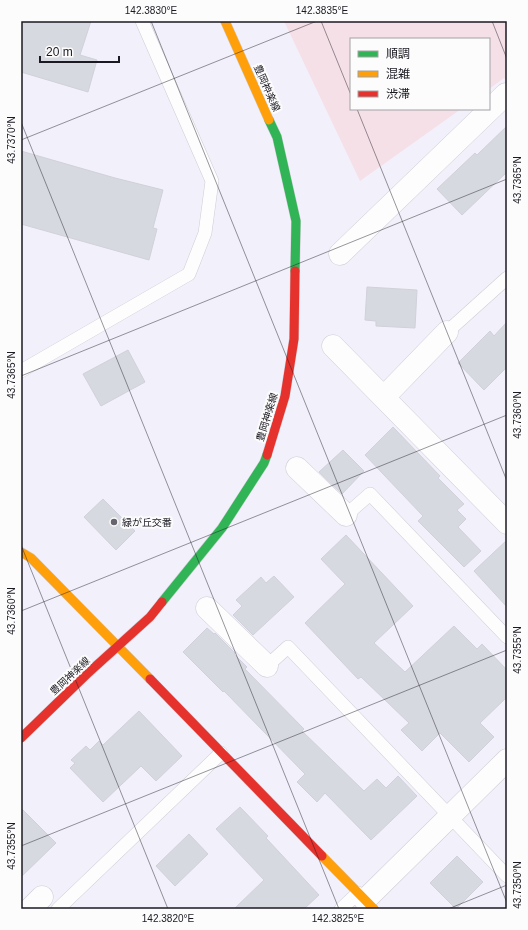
<svg xmlns="http://www.w3.org/2000/svg" width="528" height="930" viewBox="0 0 528 930" font-family="Arial,'Noto Sans JP',sans-serif">
	<style>
		.green { fill: #f6e0e8 }
		.building { fill: #d7d9e0; stroke: #d0d1da }
		.lines { fill: none; stroke-linecap: round; stroke-linejoin: round }
		.lane-casing { stroke: #cfcdd5; stroke-width: 14 }
		.street-casing { stroke: #cfcdd5; stroke-width: 23 }
		.fast-casing { stroke: #cfcdd5; stroke-width: 10 }
		.slow-casing { stroke: #cfcdd5; stroke-width: 10 }
		.jam-casing { stroke: #cfcdd5; stroke-width: 10 }
		.lane { stroke: #fdfdfe; stroke-width: 13 }
		.street { stroke: #fdfdfe; stroke-width: 22 }
		.fast { stroke: #30b455; stroke-width: 9 }
		.slow { stroke: #ff9f0a; stroke-width: 9 }
		.jam { stroke: #e5322d; stroke-width: 9 }
		.ticks { fill: none; stroke: #1b1921; stroke-width: 1; stroke-opacity: 0.45 }
		.poi-dot { fill: #66646d; stroke: #fcfcfc; stroke-width: 1.5 }
		.labels { text-anchor: middle; dominant-baseline: central; stroke-width: 4; stroke-linejoin: round; paint-order: stroke }
		.street-label { font-size: 10px; fill: #1b1921; stroke: #fcfcfc }
		.poi-label { font-size: 10px; fill: #1b1921; stroke: #fcfcfc; text-anchor: start }
		.neatline { fill: none; stroke: #1b1921; stroke-width: 1.5 }
		.ticks-label { font-size: 10px; text-anchor: middle; fill: #1b1921 }
	</style>
	<rect width="100%" height="100%" fill="#f2f0fa"/>
	<!-- green -->
	<polygon class="green" points="284,21 507,21 507,81 504,78 489,89 489,39 351,39 351,109 461,109 360,181"/>
	<!-- building -->
	<g class="building">
		<polygon points="21,21 91,21 80,55 97,60 88,92 21,72"/>
		<polygon points="507,126 507,172 462,215 437,189 475,153 477,155"/>
		<polygon points="21,151 115,178 163,190 153,228 157,229 149,260 21,224"/>
		<polygon points="367,287 417,290 415,328 376,326 376,321 365,320"/>
		<polygon points="507,322 507,367 484,390 458,363 490,331 494,336"/>
		<polygon points="128,350 145,382 101,406 83,374"/>
		<polygon points="393,427 440,476 438,478 464,504 457,510 466,519 458,527 481,551 464,567 418,521 423,516 365,455"/>
		<polygon points="343,450 364,471 342,494 319,472"/>
		<polygon points="103,499 135,531 116,550 84,517"/>
		<polygon points="346,535 413,606 374,643 405,672 454,626 477,649 482,644 507,670 507,697 480,723 494,737 469,762 440,733 422,751 401,730 409,723 361,677 358,679 305,623 345,584 321,559"/>
		<polygon points="507,540 507,607 474,571"/>
		<polygon points="274,576 294,597 253,635 233,615 242,606 236,600 261,577 266,583"/>
		<polygon points="207,628 214,634 215,633 235,653 234,654 247,667 245,669 304,729 302,731 364,791 377,779 386,788 398,776 417,796 371,840 325,793 317,802 297,782 305,774 224,691 223,692 183,652"/>
		<polygon points="139,711 182,756 156,781 141,766 103,802 70,768 75,763 71,760 86,746 90,750 99,741 103,745"/>
		<polygon points="240,807 268,836 266,838 319,895 304,909 234,909 264,880 216,829"/>
		<polygon points="21,808 56,843 21,877"/>
		<polygon points="189,834 208,854 175,886 156,866"/>
		<polygon points="457,856 483,882 456,909 430,883"/>
	</g>
	<g class="lines">
		<defs>
			<g id="lane">
				<polyline points="447,332 507,278"/>
				<polyline points="21,371 189,274 205,233 212,181 142,21"/>
				<polyline points="346,515 370,494 507,637"/>
				<polyline points="267,666 288,647 507,876"/>
				<polyline points="58,909 221,753"/>
				<polyline points="341,909 358,893"/>
			</g>
			<g id="street">
				<polyline points="340,254 506,94 507,95"/>
				<polyline points="333,346 507,523"/>
				<polyline points="384,397 447,332"/>
				<polyline points="297,468 346,515"/>
				<polyline points="207,608 267,666"/>
				<polyline points="365,900 507,760"/>
				<polyline points="30,909 42,897"/>
			</g>
			<g id="fast">
				<polyline points="269,120 277,137 296,221 295,271"/>
				<polyline points="162,602 222,528 264,463 267,455"/>
			</g>
			<g id="slow">
				<polyline points="225,21 269,120"/>
				<polyline points="21,552 31,558 150,679"/>
				<polyline points="322,856 374,909"/>
			</g>
			<g id="jam">
				<polyline points="267,455 285,396 294,339 295,271"/>
				<polyline points="150,679 322,856"/>
				<polyline points="21,738 87,674 150,617 162,602"/>
			</g>
		</defs>
		<!-- lane casing -->
		<use href="#lane" class="lane-casing"/>
		<!-- street casing -->
		<use href="#street" class="street-casing"/>
		<!-- fast casing -->
		<use href="#fast" class="fast-casing"/>
		<!-- slow casing -->
		<use href="#slow" class="slow-casing"/>
		<!-- jam casing -->
		<use href="#jam" class="jam-casing"/>
		<!-- lane -->
		<use href="#lane" class="lane"/>
		<!-- street -->
		<use href="#street" class="street"/>
		<!-- fast -->
		<use href="#fast" class="fast"/>
		<!-- slow -->
		<use href="#slow" class="slow"/>
		<!-- jam -->
		<use href="#jam" class="jam"/>
	</g>
	<!-- ticks -->
	<path class="ticks" d="M151,21L507,903M321,21L351,95M492,21L507,59M357,109L507,481M21,122L339,909M21,140L317,21M21,376L507,179M21,545L168,909M21,611L507,415M21,846L507,650M448,909L507,885"/>
	<!-- markers -->
	<circle class="poi-dot" cx="114" cy="522" r="4"/>
	<g class="labels">
		<!-- street labels -->
		<g class="street-label">
			<text transform="translate(267 88) rotate(66)">豊岡神楽線</text>
			<text transform="translate(267 417) rotate(-73)">豊岡神楽線</text>
			<text transform="translate(70 676) rotate(-43)">豊岡神楽線</text>
		</g>
		<!-- poi labels -->
		<g class="poi-label">
			<text x="122" y="522">緑が丘交番</text>
		</g>
	</g>
	<!-- border -->
	<rect width="528" height="930" fill="none" stroke="#fcfcfc" stroke-width="44"/>
	<!-- legend -->
	<rect x="350" y="38" width="140" height="72" fill="#fcfcfc" stroke="#a2a1a4"/>
	<rect x="358" y="51" width="20" height="6" fill="#30b455" stroke="#a2a1a4"/>
	<text x="386" y="58" font-size="12" fill="#1b1921">順調</text>
	<rect x="358" y="71" width="20" height="6" fill="#ff9f0a" stroke="#a2a1a4"/>
	<text x="386" y="78" font-size="12" fill="#1b1921">混雑</text>
	<rect x="358" y="91" width="20" height="6" fill="#e5322d" stroke="#a2a1a4"/>
	<text x="386" y="98" font-size="12" fill="#1b1921">渋滞</text>
	<!-- scale -->
	<path d="M40 56v6h79v-6" fill="none" stroke="#1b1921" stroke-width="2"/>
	<text x="46" y="56" font-size="12" fill="#1b1921" stroke="#fcfcfc" stroke-width="3" paint-order="stroke">20 m</text>
	<rect x="22" y="22" width="484" height="886" class="neatline"/>
	<g class="ticks-label">
		<text x="151" y="14">142.3830°E</text>
		<text x="322" y="14">142.3835°E</text>
		<text transform="translate(11 140) rotate(-90)" y="4">43.7370°N</text>
		<text transform="translate(517 180) rotate(-90)" y="4">43.7365°N</text>
		<text transform="translate(11 375) rotate(-90)" y="4">43.7365°N</text>
		<text transform="translate(517 415) rotate(-90)" y="4">43.7360°N</text>
		<text transform="translate(11 611) rotate(-90)" y="4">43.7360°N</text>
		<text transform="translate(517 650) rotate(-90)" y="4">43.7355°N</text>
		<text transform="translate(11 846) rotate(-90)" y="4">43.7355°N</text>
		<text transform="translate(517 885) rotate(-90)" y="4">43.7350°N</text>
		<text x="168" y="922">142.3820°E</text>
		<text x="338" y="922">142.3825°E</text>
	</g>
</svg>
